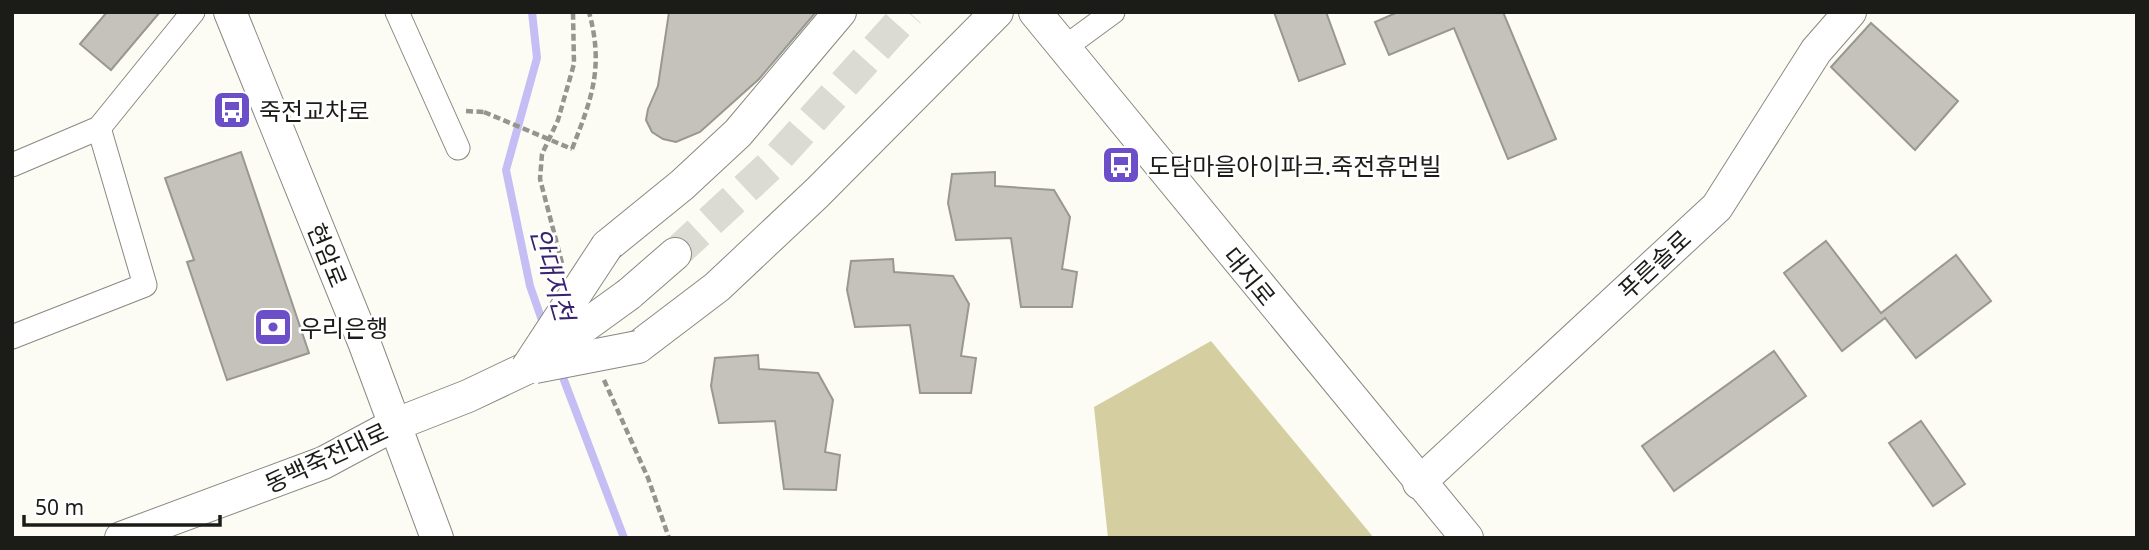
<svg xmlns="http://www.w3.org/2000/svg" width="2149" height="550" viewBox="0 0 2149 550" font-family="'Noto Sans','Noto Sans KR',sans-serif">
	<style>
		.green { fill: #d5cea1 }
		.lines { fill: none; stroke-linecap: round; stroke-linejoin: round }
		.stream { stroke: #c4bef5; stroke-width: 8 }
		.building { fill: #c4c2bb; stroke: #989790; stroke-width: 2 }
		.secondary-tunnel { stroke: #dbdad3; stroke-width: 32; stroke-dasharray: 32 16; stroke-linecap: butt }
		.street-casing { stroke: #898881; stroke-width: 25 }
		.secondary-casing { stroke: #898881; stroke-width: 34 }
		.path { stroke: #95948e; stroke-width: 4.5; stroke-dasharray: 7 3.5; stroke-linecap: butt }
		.street { stroke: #fff; stroke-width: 23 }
		.secondary { stroke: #fff; stroke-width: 32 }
		.secondary-bridge-casing { stroke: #898881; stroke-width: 34; stroke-linecap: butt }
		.path-bridge { stroke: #95948e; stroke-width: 4.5; stroke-dasharray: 7 3.5; stroke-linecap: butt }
		.secondary-bridge { stroke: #fff; stroke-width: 32 }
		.labels { text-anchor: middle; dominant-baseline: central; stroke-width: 5; stroke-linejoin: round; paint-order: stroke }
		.poi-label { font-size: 24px; fill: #1b1b18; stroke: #fff; text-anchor: start }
		.street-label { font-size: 24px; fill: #1b1b18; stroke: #fff }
		.water-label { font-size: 26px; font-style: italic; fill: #36226e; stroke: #fff }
	</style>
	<rect width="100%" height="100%" fill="#fdfcf4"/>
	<!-- green -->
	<polygon class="green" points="1211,341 1374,538 1108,538 1094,407"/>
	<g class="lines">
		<!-- stream -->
		<g class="stream">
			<polyline points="532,12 537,58 506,170 530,286 544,326"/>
			<polyline points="559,367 624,538"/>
		</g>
	</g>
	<!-- building -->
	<g class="building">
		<polygon points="107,12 160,12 111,70 80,44"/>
		<polygon points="669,12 816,12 759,79 700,132 676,142 663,139 652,132 646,120 648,109 658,86"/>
		<polygon points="1274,12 1326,12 1345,64 1299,81"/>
		<polygon points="1398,12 1503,12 1556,139 1508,159 1454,28 1389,55 1375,22"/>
		<polygon points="1871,23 1958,101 1915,150 1831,67"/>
		<polygon points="241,152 309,353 227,380 187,262 194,260 165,178"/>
		<polygon points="995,172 995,186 1054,190 1070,217 1062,269 1077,272 1072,307 1021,307 1011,238 956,240 948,203 952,174"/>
		<polygon points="1826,241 1881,313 1956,255 1991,301 1916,358 1885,318 1842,351 1784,273"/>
		<polygon points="893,259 894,272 953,276 969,304 961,356 976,358 971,393 920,393 910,325 855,327 847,290 851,261"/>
		<polygon points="1774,351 1806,396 1674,491 1642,446"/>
		<polygon points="758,355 759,369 818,373 833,400 825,452 840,455 836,490 784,489 775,421 719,423 711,386 715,358"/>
		<polygon points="1921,421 1965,484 1933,506 1889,443"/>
	</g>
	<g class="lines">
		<!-- secondary-tunnel -->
		<polyline class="secondary-tunnel" points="675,254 774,162 909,12"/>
		<defs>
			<g id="street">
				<polyline points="397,12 458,148"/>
				<polyline points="1064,48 1113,12"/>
				<polyline points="12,165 99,128 193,12"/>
				<polyline points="12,337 145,285 99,128"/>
			</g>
			<g id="secondary">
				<polyline points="230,12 364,342 437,538"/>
				<polyline points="1035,12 1467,538"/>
				<polyline points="607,246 682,185 738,133 840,12"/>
				<polyline points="629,294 675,254"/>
				<polyline points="638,347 717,287 817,193 997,12"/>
				<polyline points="1419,483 1717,207 1816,51 1850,12"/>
				<polyline points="121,538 323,463 394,425 468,396 527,368"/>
			</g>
		</defs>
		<!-- street casing -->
		<use href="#street" class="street-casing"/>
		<!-- secondary casing -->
		<use href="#secondary" class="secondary-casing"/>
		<!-- path -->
		<g class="path">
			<polyline points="466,111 484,112"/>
			<path d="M572,149C592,98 604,67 589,12"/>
			<polyline points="562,263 540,179 542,154 558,120 574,64 573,12"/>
			<polyline points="604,380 648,478 669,538"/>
		</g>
		<!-- street -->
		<use href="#street" class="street"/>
		<!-- secondary -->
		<use href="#secondary" class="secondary"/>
		<defs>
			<g id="secondary-bridge">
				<polyline points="542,357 629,294"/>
				<polyline points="535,367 638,347"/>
				<polyline points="527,368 607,246"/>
			</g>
		</defs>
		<!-- secondary-bridge casing -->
		<use href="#secondary-bridge" class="secondary-bridge-casing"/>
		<!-- path-bridge -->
		<polyline class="path-bridge" points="484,112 572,149"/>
		<!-- secondary-bridge -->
		<use href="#secondary-bridge" class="secondary-bridge"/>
	</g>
	<!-- icons -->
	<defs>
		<symbol id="bus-square" viewBox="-11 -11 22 22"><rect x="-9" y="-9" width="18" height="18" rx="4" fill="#6c4fc8" stroke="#fff"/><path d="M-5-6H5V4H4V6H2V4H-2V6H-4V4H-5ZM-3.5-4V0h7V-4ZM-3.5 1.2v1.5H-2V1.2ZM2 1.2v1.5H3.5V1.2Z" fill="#fff"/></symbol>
		<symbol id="bank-square" viewBox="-11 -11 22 22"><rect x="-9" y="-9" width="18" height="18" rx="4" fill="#6c4fc8" stroke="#fff"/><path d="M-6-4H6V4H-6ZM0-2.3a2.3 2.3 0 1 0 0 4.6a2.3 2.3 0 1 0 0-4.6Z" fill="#fff"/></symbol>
	</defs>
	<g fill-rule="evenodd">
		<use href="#bus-square" x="210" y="88" width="44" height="44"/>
		<use href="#bus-square" x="1099" y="143" width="44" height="44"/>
		<use href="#bank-square" x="251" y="305" width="44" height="44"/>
	</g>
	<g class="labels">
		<!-- poi labels -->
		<g class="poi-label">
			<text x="259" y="110">죽전교차로</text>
			<text x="1148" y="165">도담마을아이파크.죽전휴먼빌</text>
			<text x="300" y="327">우리은행</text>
		</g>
		<!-- street labels -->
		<g class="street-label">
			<text transform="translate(328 255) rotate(68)">현암로</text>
			<text transform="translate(1654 264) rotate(-43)">푸른솔로</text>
			<text transform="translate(1250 276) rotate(51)">대지로</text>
			<text transform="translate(326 457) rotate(-25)">동백죽전대로</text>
		</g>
		<!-- water labels -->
		<g class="water-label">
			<text transform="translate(553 274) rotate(74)">안대지천</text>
		</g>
	</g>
	<!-- border -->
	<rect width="2149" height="550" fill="none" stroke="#1b1b18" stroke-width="28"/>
	<!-- scale -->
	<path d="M24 515v10h196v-10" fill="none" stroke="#1b1b18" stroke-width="3.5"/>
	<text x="35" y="515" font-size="21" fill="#1b1b18" stroke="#ffffff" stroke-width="5" paint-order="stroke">50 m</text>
</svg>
